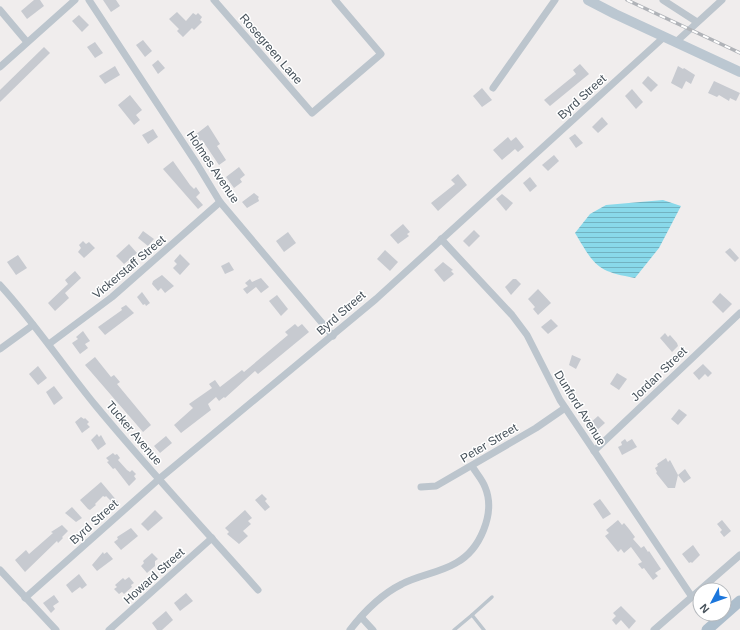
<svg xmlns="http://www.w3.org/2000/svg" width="740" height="630" viewBox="0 0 740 630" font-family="Helvetica,sans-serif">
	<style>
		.water { fill: url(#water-rules) }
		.building { fill: #c7cad0 }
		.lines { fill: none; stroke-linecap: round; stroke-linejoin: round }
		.service { stroke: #bcc5cd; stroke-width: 3.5 }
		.minor { stroke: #bcc5cd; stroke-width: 7 }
		.secondary { stroke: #bbc7d1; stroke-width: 10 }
		.primary { stroke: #adbecc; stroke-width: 11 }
		.rail-casing { stroke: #b0b3b8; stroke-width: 3.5 }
		.rail { stroke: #fff; stroke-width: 2; stroke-dasharray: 6; stroke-linecap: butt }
		.labels { text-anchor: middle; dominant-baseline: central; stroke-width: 3; stroke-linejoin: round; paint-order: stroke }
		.street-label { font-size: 12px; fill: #46515a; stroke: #fff }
	</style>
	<defs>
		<pattern id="water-rules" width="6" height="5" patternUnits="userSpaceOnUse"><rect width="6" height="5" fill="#89d9ea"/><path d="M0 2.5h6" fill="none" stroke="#72b2c1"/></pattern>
	</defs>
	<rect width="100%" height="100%" fill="#f0eded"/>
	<!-- water -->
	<path class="water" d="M663,200L681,206L659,248L635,278C596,271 595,266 575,233L590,214L606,205Z"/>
	<!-- building -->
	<g class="building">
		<polygon points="34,0 40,0 44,6 27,19 21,11"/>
		<polygon points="103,0 116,0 120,6 111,12"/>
		<polygon points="177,12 186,21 193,13 196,15 198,13 202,17 200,20 202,22 194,30 192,28 183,37 177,31 179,29 169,19"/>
		<polygon points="79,15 89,25 82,32 72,21"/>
		<polygon points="143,40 152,51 145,57 136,45"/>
		<polygon points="95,42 103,53 95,58 87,47"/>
		<polygon points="44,47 50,53 0,102 0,90"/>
		<polygon points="158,60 165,68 158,74 152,65"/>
		<polygon points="580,64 589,74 550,106 544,100 576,74 573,70"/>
		<polygon points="115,66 120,75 105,84 99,76"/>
		<polygon points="678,66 683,69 684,68 695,75 691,84 686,81 682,89 671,83"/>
		<polygon points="648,76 658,85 651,92 642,83"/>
		<polygon points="714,81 740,93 736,101 730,98 729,101 719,95 717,97 708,93"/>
		<polygon points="482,88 492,100 482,107 473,96"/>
		<polygon points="632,89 643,102 636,109 625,96"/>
		<polygon points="130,95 142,110 136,115 140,120 134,125 118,105"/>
		<polygon points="602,117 608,124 598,133 592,127"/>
		<polygon points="208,125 220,144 217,146 226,160 219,165 202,140 199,141 195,135"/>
		<polygon points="153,129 158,137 148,144 142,135"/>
		<polygon points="575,134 583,143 576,148 569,138"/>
		<polygon points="508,137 511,141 516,137 524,147 518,152 515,149 502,160 493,150"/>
		<polygon points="554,155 559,161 548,171 542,165"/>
		<polygon points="173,161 190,185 194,189 196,187 200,193 196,197 203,205 198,209 163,169"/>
		<polygon points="239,167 245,175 240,179 242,182 234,188 226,177"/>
		<polygon points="458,174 467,185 438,211 431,203 455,184 451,180"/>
		<polygon points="530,177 537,186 530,192 523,183"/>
		<polygon points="254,193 259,197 258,198 259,201 247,208 242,202"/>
		<polygon points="502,194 513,203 506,211 496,199"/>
		<polygon points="403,224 410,232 407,234 409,236 398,244 390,235"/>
		<polygon points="474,230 480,236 469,247 463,241"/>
		<polygon points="143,231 154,239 148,246 138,238"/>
		<polygon points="288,232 296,243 284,252 276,241"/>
		<polygon points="83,241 86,244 89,242 95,248 84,258 78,252 81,248 79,245"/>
		<polygon points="129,244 137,253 124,264 116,256"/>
		<polygon points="730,248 739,258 735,262 725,252"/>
		<polygon points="385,250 398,262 390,271 377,259"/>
		<polygon points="180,254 190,264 180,275 173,268 177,264 174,261"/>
		<polygon points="18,255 27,268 16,275 7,262"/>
		<polygon points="229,262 234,270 225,274 221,266"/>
		<polygon points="443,262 453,270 451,271 454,274 444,282 434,270"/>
		<polygon points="75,271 81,278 65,293 69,298 55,311 48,303 68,284 65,280"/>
		<polygon points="162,275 174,286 165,293 161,288 158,291 152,284 153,281"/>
		<polygon points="261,278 269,287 261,293 256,287 247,294 243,289 248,286 245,283 250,279 252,282"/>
		<polygon points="513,279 516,279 521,284 511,295 505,287"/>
		<polygon points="538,289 551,303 538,315 533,309 535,307 528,299"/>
		<polygon points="142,292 150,303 146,306 145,304 143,305 137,297"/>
		<polygon points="720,293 732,304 723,313 712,302"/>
		<polygon points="277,295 288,309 281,316 269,301"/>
		<polygon points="126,305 134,313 105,335 98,327 122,310 121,308"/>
		<polygon points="551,319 558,326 548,334 541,327"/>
		<polygon points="295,324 298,327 302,324 309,332 258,374 255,371 225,398 224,397 219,401 216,397 208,404 211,410 181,433 174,425 193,408 189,404 212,388 209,384 215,380 220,387 242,370 244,372 288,335 285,332"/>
		<polygon points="83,331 90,341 85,344 88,348 80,354 72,343 78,339 76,337"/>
		<polygon points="665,333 668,337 670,335 677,343 678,346 672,352 660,338"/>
		<polygon points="572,355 581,359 576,369 569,365"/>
		<polygon points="95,357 111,377 114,375 120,382 117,384 151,425 143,432 85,365"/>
		<polygon points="703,364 712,373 708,377 705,374 699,380 693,373"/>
		<polygon points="38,366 47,378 38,385 29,374"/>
		<polygon points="617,373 627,379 619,390 610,384"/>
		<polygon points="54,386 63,398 54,405 46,392"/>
		<polygon points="679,409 687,415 678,425 671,419"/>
		<polygon points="598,416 605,423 596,431 589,424"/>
		<polygon points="81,417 84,419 85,418 89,422 87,424 90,427 82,433 75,422"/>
		<polygon points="97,434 99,437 101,435 106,444 98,450 91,440"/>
		<polygon points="166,436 172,443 160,453 154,446"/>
		<polygon points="625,439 627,442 632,439 637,447 622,455 618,447 622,445 621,442"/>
		<polygon points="113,453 115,455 117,454 120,458 118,460 127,470 130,472 132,470 136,474 134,476 136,479 129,486 115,468 113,469 107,462 109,461 106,458"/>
		<polygon points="666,458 668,462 670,460 678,475 685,469 691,478 684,483 678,475 675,488 668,488 656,473 657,472 655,468 658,466 657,464"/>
		<polygon points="101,482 118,502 115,505 106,496 105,497 103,496 95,504 96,505 90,510 88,509 80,500"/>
		<polygon points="262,494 267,499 265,501 270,507 265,511 255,500"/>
		<polygon points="600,499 611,514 603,519 593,504"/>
		<polygon points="72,507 82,518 76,522 65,513"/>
		<polygon points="155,510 163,518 148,531 141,524"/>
		<polygon points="245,510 252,518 248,521 251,524 243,531 248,536 239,544 227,534 229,532 225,528"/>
		<polygon points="618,520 622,525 624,523 629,529 635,537 633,539 641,548 644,546 648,552 649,551 661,569 655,573 658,576 653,580 644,568 642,569 638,564 642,562 631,547 624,553 621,549 618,552 605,536 609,533 606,530"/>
		<polygon points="722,520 731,531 724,537 720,532 722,530 717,524"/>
		<polygon points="62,525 68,531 62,537 63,538 58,543 57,541 25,572 15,560 26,550 29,554 53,533 51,532"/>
		<polygon points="131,528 138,536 121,550 114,542 118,539 117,537"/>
		<polygon points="693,545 700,555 692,563 691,562 689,563 682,554"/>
		<polygon points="103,552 104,554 107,552 113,559 97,571 92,565"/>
		<polygon points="152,553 158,559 155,561 155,566 147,573 141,566 144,563 143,561"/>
		<polygon points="79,574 87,585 82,589 80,587 72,593 66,585"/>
		<polygon points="129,577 134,583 131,585 132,587 124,594 122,592 119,594 114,589 117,587 115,585 123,578 125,580"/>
		<polygon points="186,593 193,601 180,611 174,603"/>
		<polygon points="54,595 59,602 53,606 55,609 51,613 43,603"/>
		<polygon points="621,606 636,621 629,629 621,620 616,625 612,620 616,616 613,613"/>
		<polygon points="166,611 173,620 162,630 157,630 152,623"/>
	</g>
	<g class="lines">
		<!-- service -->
		<g class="service">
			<polyline points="472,615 492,597"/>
			<polyline points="454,630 472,615 484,630"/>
		</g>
		<!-- minor -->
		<g class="minor">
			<polyline points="89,0 197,164 220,202 333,336"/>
			<polyline points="214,0 312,113 381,54 335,0"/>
			<polyline points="663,0 697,22"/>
			<polyline points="0,10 27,42"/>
			<polyline points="676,42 722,0"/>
			<polyline points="0,67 75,0"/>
			<polyline points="493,88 555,0"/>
			<polyline points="441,239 512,315 527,335 560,400 692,597"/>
			<path d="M0,285C35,323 63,366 96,406C148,469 204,529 258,590"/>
			<polyline points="49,344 112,297 220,202"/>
			<polyline points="0,349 33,325"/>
			<polyline points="594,451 740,313"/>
			<polyline points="421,487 436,486 536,428 565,408"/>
			<polyline points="0,570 56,630"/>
			<polyline points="25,598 159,479 376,299 664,37"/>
			<polyline points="361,617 373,630"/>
			<polyline points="109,630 212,538"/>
			<path d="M350,630C363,613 382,594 402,584C419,575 439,573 456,563C480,550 496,513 485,487C482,479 476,473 472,466"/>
			<polyline points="654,630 740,555"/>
		</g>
		<!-- secondary -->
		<polyline class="secondary" points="588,0 615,14 740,72"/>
		<!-- primary -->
		<polyline class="primary" points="707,630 740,601"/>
		<defs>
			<polyline id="rail" points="627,0 740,53"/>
		</defs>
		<!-- rail casing -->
		<use href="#rail" class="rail-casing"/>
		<!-- rail -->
		<use href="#rail" class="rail"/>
	</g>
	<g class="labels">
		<!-- street labels -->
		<g class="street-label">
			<text transform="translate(271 49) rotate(49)">Rosegreen Lane</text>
			<text transform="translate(582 97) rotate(-42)">Byrd Street</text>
			<text transform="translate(213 167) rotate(56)">Holmes Avenue</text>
			<text transform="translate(129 267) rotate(-40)">Vickerstaff Street</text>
			<text transform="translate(341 313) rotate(-41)">Byrd Street</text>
			<text transform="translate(659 374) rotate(-44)">Jordan Street</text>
			<text transform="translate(580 408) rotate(58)">Dunford Avenue</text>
			<text transform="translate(134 433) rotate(50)">Tucker Avenue</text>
			<text transform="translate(489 443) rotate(-31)">Peter Street</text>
			<text transform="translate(94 522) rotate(-42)">Byrd Street</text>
			<text transform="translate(154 576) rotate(-42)">Howard Street</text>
		</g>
	</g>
	<!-- north arrow -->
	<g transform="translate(712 602) rotate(229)"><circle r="19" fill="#ffffff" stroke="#b5b9bd"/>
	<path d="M0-3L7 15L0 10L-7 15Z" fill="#1b76dc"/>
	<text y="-6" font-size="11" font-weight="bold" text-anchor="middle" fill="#46515a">N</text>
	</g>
</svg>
